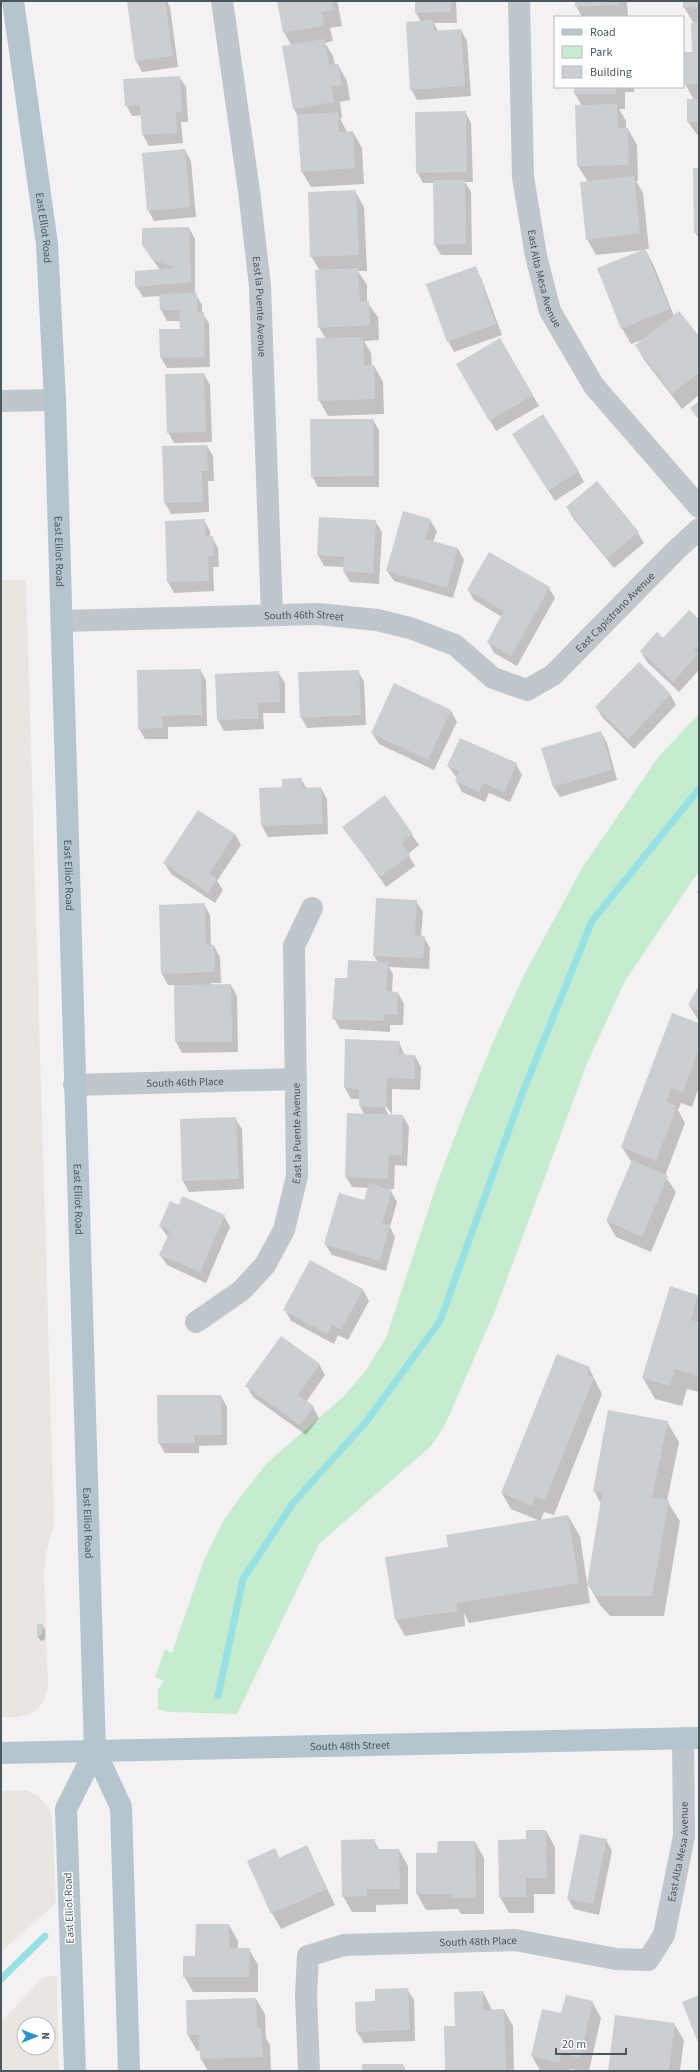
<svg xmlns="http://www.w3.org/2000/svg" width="700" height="2072" viewBox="0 0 700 2072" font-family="'Source Sans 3',sans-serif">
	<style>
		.commercial { fill: #e9e5e0; fill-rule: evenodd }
		.green { fill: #c5ecce }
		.shadow { fill: #0003 }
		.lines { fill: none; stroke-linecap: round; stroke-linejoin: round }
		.stream { stroke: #97e1e4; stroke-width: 7 }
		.building { fill: #cccfd2 }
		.minor { stroke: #bfc7cc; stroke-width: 22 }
		.major { stroke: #b4c5cd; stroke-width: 22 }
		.labels { text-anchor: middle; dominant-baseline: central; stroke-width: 3; stroke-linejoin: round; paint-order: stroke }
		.street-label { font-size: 11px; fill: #4b575d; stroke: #fff }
	</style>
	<rect width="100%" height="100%" fill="#f3f1f2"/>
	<!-- commercial -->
	<g class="commercial">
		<polygon points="1,580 26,580 54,1523 46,1553 44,1576 48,1686 43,1703 33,1713 18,1717 1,1717"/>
		<polygon points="26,1790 38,1796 49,1808 52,1817 56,1903 1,1952 1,1791"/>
		<path d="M57,1976L59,2071H1V2022L43,1977ZM24,2024H48V2048H24Z"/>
	</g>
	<!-- green -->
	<polygon class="green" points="699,714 699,871 625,981 588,1061 495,1311 444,1427 431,1446 319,1544 237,1714 168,1712 158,1709 158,1689 164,1681 155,1677 165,1649 172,1653 204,1560 222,1523 240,1497 267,1463 343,1397 364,1373 386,1338 435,1189 463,1115 493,1042 526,971 582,868 659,756"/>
	<!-- shadow -->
	<g class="shadow">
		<polygon points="126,1 167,1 170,7 178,67 142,72 136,61 128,4"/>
		<polygon points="278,1 337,1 338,4 342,26 330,28 333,41 325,43 333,56 335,65 338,65 347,81 350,100 340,102 342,118 340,118 347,132 353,132 362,148 364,184 311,187 302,172 298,116 294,109 291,45 284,32"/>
		<polygon points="416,1 456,1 457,23 434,23 438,31 461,30 467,41 471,96 417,100 411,89 421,22 416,13"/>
		<polygon points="576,1 627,1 628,17 582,17 576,6"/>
		<polygon points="684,1 699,1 699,137 688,122 694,100 685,84 683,53 693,53 694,24 684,7"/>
		<polygon points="179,77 186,87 188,122 181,122 183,143 149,146 143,135 142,115 132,116 126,105"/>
		<polygon points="575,87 634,87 634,92 625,92 625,109 619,109 626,121 626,129 628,129 637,145 638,181 636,181 643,193 649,249 645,249 654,266 674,316 699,337 699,395 682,409 645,361 636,346 644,339 631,344 622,328 644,250 596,255 587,239 588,182 578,166 576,106 582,106 575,94"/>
		<polygon points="465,112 471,123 473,182 465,182 471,192 472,255 441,255 435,245 434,183 423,183 417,172"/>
		<polygon points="185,150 191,161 196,217 154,221 148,210"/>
		<polygon points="699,169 699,239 695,232"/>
		<polygon points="355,191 364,207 367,271 358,271 367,285 367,302 378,317 379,340 364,341 371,353 372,366 374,366 383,382 384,414 328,416 319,400 326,339 319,327 320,271 311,256"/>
		<polygon points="189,228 195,239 195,293 202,305 202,313 209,323 210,367 167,368 161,358 181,330 181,321 167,321 161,310 160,296 143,297 136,286 160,270 150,256"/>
		<polygon points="475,267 481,278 502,335 454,352 448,341"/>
		<polygon points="500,339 539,406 496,431 457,364"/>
		<polygon points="204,374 210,385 212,442 174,443 168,432"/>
		<polygon points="373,420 379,430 379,487 318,487 312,476"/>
		<polygon points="513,435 578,471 584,482 555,501"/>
		<polygon points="207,446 213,456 214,481 208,481 209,512 171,514 165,503 163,447"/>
		<polygon points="567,507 638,533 644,543 614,568 573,518"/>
		<polygon points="204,520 210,531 210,537 212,537 218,548 219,567 213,567 214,591 174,593 168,582 166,522"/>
		<polygon points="430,520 437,531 433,542 458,549 464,560 453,598 394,581 387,571"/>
		<polygon points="375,521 382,532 379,584 350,582 344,572 344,567 324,566 318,555"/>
		<polygon points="549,588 555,598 517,666 494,653 488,642 502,617 474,600 468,590"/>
		<polygon points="699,621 699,670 679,692 647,662 641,652"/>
		<polygon points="200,670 206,680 207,726 168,727 168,739 145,739 139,729"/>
		<polygon points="358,671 364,682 366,725 307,728 301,717"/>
		<polygon points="278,672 285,683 285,713 263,713 264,729 224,731 218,720"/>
		<polygon points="395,685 451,711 457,722 434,770 379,744 372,733"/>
		<polygon points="670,694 676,705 634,749 603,718 596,707"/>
		<polygon points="601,732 607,743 617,780 560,797 553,786"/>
		<polygon points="516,764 522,775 510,802 489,793 485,802 462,792 456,781 457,778 448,766"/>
		<polygon points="301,779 307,789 321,788 327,799 328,834 268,837 262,826 283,787"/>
		<polygon points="385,797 419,845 408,854 415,866 386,887 344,827"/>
		<polygon points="235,834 241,845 217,881 223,890 215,903 171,874 165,864"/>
		<polygon points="699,888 699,896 697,892"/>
		<polygon points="416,901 423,912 421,937 424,937 430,948 429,969 389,967 393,974 392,993 398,993 404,1004 403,1025 390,1025 390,1032 340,1029 334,1018 348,979 378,962 374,956"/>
		<polygon points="204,904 210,915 211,946 214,946 220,957 221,983 211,983 212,985 231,985 237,996 238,1052 182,1053 176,1042 175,985 168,985 162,974 160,906"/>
		<polygon points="699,988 699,1021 689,1005"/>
		<polygon points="699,1024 699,1087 692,1107 681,1103 678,1110 685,1123 665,1176 676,1192 651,1252 616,1237 607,1221 632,1163 622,1147"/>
		<polygon points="346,1040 399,1042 405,1056 415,1056 421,1067 420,1090 392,1089 392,1115 384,1103 383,1104 389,1116 403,1116 409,1127 407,1166 395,1165 394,1189 387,1189 391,1191 397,1202 390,1227 395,1237 386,1271 332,1255 325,1244 365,1201 369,1188 352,1187 346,1177 364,1114 360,1106 360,1099 351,1099 345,1088"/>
		<polygon points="235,1118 242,1129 244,1189 189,1192 183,1181"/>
		<polygon points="179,1207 224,1216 230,1227 206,1283 167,1265 160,1255 168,1237 160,1226"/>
		<polygon points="310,1262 363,1290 369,1301 348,1340 338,1335 334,1344 291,1321 285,1310"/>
		<polygon points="698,1296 699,1392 687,1389 682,1406 655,1399 643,1378"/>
		<polygon points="557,1355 589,1368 602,1394 554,1515 544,1512 541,1520 568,1516 580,1536 590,1603 469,1623 464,1613 465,1626 405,1636 396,1620 386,1558 446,1548 540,1521 511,1509 502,1493"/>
		<polygon points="319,1364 325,1375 306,1402 313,1407 319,1418 306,1435 253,1397 247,1386"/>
		<polygon points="221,1396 227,1407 227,1445 199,1446 199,1453 165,1453 159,1443"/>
		<polygon points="667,1422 679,1442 667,1501 680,1521 664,1616 610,1616 600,1605 588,1584 601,1504 594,1490"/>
		<polygon points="38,1625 42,1625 45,1630 45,1639 41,1641 38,1637"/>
		<polygon points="546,1831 555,1847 555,1894 534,1894 534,1913 509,1913 500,1897 499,1841 527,1840"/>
		<polygon points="374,1840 379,1850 399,1850 408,1866 408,1904 376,1905 376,1912 352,1912 343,1896"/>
		<polygon points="606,1840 612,1851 599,1915 574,1909 568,1899"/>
		<polygon points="475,1842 484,1858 484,1914 461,1914 458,1909 426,1910 417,1894"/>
		<polygon points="307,1846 335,1905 281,1929 272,1913 275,1849 280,1859"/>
		<polygon points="229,1925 238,1941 238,1949 249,1949 258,1965 258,1992 193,1992 184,1976 196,1957"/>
		<polygon points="407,1989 414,2000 415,2041 364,2043 357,2032"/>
		<polygon points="483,1992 492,2010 504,2010 513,2026 514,2071 446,2071 456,2027"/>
		<polygon points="256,1999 265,2014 266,2038 270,2045 271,2071 208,2071 201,2059 201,2050 197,2051 188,2035"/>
		<polygon points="592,2002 601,2018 589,2071 570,2069 569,2071 540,2071 532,2056 562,2015"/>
		<polygon points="674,2024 684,2040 680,2071 609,2071"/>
		<polygon points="403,2065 406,2071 363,2071"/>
	</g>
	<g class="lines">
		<!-- stream -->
		<g class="stream">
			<polyline points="218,1696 243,1579 293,1503 366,1422 440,1321 520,1099 592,921 699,789"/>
			<polyline points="1,1979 45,1936"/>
		</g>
	</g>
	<!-- building -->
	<g class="building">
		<polygon points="127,1 165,1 173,56 135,61"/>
		<polygon points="277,1 332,1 334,10 322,12 324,26 283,33"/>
		<polygon points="415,1 451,1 451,12 415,13"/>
		<polygon points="575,1 619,1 619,5 575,7"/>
		<polygon points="683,1 699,1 699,7 683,8"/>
		<polygon points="433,20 434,31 461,29 465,86 410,90 406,22"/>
		<polygon points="699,22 699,84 684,84 683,52 692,52 691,23"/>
		<polygon points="324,39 329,65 338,64 342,85 331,86 334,102 293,109 282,46"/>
		<polygon points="180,76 182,111 176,112 177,133 142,135 140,105 125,106 123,79"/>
		<rect x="574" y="87" width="42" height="7"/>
		<rect x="687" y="99" width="12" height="23"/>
		<polygon points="617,104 618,128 628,128 629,165 577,166 575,105"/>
		<polygon points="466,111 467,172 416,173 415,112"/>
		<polygon points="338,112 339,132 353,131 355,168 301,172 297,115"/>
		<polygon points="185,149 190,207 147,211 142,153"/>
		<polygon points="693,168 699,168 699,233 694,233"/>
		<polygon points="634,176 640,233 586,240 580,182"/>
		<polygon points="433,180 465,180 466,244 434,245"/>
		<polygon points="356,190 359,255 310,257 308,192"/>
		<polygon points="189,227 191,282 135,287 135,271 176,268 153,260 142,245 142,228"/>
		<polygon points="645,249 670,309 621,329 597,268"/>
		<polygon points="476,266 496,324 447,342 426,284"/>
		<polygon points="358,268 360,301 369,301 370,325 318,328 315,270"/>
		<polygon points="197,293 197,312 204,312 205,357 160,358 159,329 180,329 179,310 160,310 159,294"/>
		<polygon points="679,311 699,336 699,373 672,394 635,345"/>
		<polygon points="363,337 364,365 374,365 375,399 318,401 316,338"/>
		<polygon points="500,338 533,395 489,421 456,364"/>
		<polygon points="204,373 206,432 167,433 165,374"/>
		<polygon points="699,401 699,420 690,408"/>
		<polygon points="543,414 579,471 548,491 512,434"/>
		<polygon points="310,419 373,419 374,476 311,477"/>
		<polygon points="207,445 208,471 202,471 203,502 164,503 162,446"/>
		<polygon points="597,481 639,532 607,558 566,507"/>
		<polygon points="403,511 431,519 425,539 458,548 447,588 386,571"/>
		<polygon points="319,517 376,520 373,573 343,572 344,557 317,555"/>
		<polygon points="205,519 205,536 213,536 214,556 208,557 209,581 167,582 165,521"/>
		<polygon points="489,552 550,587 511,656 487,642 504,611 467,590"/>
		<polygon points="689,610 699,619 699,645 694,650 698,654 673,682 640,651 657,632 663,638"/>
		<polygon points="639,662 671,694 628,739 595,707"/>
		<polygon points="201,669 202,715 162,716 163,728 138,729 137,670"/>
		<polygon points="359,670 361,715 300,718 298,672"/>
		<polygon points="279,671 280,702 258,703 258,719 217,720 215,674"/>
		<polygon points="394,683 451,710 428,760 371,733"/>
		<polygon points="601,731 612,770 553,787 541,748"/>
		<polygon points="460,738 517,763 504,792 483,783 479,792 455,781 459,771 447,766"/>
		<polygon points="302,778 302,788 321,787 323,824 261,826 259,788 282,787 282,779"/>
		<polygon points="385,795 413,834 401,843 410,855 380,877 342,827"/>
		<polygon points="198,810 235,834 209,874 217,879 208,893 163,863"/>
		<polygon points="376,898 417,900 415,935 425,936 423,958 373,956"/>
		<polygon points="205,903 206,945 214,945 215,972 161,974 159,905"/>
		<polygon points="348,960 388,962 386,991 398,992 397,1015 385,1014 384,1021 332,1019 335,978 347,978"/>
		<polygon points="231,984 232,1042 175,1042 174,985"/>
		<polygon points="699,985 699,1011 688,1005"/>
		<polygon points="672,1013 699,1023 699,1048 683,1092 672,1088 666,1102 677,1106 656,1161 621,1147"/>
		<polygon points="345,1039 400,1041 399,1054 415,1055 415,1079 387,1078 386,1108 359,1106 359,1089 344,1088"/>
		<polygon points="347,1113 403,1115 402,1155 389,1155 388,1179 345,1177"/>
		<polygon points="236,1117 239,1179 182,1181 180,1119"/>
		<polygon points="632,1160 668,1176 642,1237 606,1221"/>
		<polygon points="369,1183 392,1190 382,1223 390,1225 380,1261 324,1244 339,1193 364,1200"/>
		<polygon points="182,1196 225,1215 200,1272 159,1255 170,1231 159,1226 170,1201 179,1205"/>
		<polygon points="310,1260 363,1289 341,1330 332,1325 327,1334 283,1310"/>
		<polygon points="670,1286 698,1295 691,1320 699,1322 699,1376 675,1369 670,1386 642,1378"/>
		<polygon points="281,1336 320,1364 298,1395 314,1406 300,1425 245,1386"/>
		<polygon points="557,1354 590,1367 587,1375 594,1378 545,1500 535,1496 532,1506 501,1493"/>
		<polygon points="157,1395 221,1395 222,1435 194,1435 194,1443 158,1443"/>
		<polygon points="608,1410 668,1421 652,1497 669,1500 652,1596 597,1596 587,1585 602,1493 593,1491"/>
		<polygon points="568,1515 579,1583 457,1603 457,1611 395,1620 385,1557 448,1547 446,1535"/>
		<polygon points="37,1624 43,1624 42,1634 37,1637"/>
		<polygon points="526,1830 546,1830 547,1878 526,1878 526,1897 499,1897 498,1840 526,1839"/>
		<polygon points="580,1834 607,1839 593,1904 567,1899"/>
		<polygon points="375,1839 375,1849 399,1849 400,1889 367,1889 367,1896 342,1897 341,1840"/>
		<polygon points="438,1841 475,1841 476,1898 451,1898 451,1894 416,1894 416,1853 437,1853"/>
		<polygon points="307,1845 327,1889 271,1914 247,1861 275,1848 279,1858"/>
		<polygon points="196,1924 229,1924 229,1948 250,1948 249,1977 183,1977 183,1956 195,1956"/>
		<polygon points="408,1988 410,2030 356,2032 355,2002 375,2001 375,1989"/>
		<polygon points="483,1991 483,2010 504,2009 506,2071 445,2071 444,2026 455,2026 454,1992"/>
		<polygon points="566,1995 593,2001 580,2058 561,2054 559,2063 531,2056 542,2009 561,2013"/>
		<polygon points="699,1995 699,2045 682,2002"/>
		<polygon points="256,1998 257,2028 261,2028 263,2057 200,2059 199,2035 187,2035 186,2000"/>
		<polygon points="615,2015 675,2023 669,2071 608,2071"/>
		<rect x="362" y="2064" width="41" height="7"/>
	</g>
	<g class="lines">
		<!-- minor -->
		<g class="minor">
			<path id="s1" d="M222,1L249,191L260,286L272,615"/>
			<path id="s2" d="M519,1L523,177L536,256L550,311L594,386L699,507"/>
			<polyline points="1,401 55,400"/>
			<path id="s3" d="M62,621L318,614L377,620L410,628L455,645L493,678L527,690L553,675L674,552L699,529"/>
			<path id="s4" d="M74,1085L296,1079"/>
			<path id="s5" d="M196,1322L241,1291L265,1265L284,1230L297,1176L294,946L312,908"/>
			<path id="s6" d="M309,2071L306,1995L308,1956L344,1945L515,1940L616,1959L648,1960L664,1935L684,1836L683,1738"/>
		</g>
		<!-- major -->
		<g class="major">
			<path id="s7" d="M13,1L47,244L55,400L95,1751L121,1807L129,2071"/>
			<path id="s8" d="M1,1753L699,1738"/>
			<polyline points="75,2071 66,1809 95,1751"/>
		</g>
	</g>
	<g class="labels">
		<!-- street labels -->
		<g class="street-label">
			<text stroke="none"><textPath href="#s7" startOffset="229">East Elliot Road</textPath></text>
			<text stroke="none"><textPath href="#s2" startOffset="280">East Alta Mesa Avenue</textPath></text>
			<text stroke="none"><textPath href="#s1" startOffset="308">East la Puente Avenue</textPath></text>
			<text stroke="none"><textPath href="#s7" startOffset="553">East Elliot Road</textPath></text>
			<text stroke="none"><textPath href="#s3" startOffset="602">East Capistrano Avenue</textPath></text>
			<text stroke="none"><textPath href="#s3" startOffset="242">South 46th Street</textPath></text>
			<text stroke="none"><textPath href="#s7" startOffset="877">East Elliot Road</textPath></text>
			<text stroke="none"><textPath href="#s4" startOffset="111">South 46th Place</textPath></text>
			<text stroke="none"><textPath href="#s5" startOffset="228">East la Puente Avenue</textPath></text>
			<text stroke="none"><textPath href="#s7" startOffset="1201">East Elliot Road</textPath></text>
			<text stroke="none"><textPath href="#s7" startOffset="1525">East Elliot Road</textPath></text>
			<text stroke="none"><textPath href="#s8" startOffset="349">South 48th Street</textPath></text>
			<text stroke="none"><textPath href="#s6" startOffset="573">East Alta Mesa Avenue</textPath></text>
			<text transform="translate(69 1908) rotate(-92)">East Elliot Road</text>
			<text stroke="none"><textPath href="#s6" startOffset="287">South 48th Place</textPath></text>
		</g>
	</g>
	<!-- border -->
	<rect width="700" height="2072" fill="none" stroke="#4b575d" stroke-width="4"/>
	<!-- legend -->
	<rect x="554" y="16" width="130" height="72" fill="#ffffff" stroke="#b7bcbe"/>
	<rect x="562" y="29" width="20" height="6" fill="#b4c5cd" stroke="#b7bcbe"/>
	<text x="590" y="36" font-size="12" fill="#4b575d">Road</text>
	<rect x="562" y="46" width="20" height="12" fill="#c5ecce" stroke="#b7bcbe"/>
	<text x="590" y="56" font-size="12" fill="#4b575d">Park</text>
	<rect x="562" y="66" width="20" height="12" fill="#cccfd2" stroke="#b7bcbe"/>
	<text x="590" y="76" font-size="12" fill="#4b575d">Building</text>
	<!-- north arrow -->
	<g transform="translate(36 2036) rotate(89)"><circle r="19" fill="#ffffff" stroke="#b7bcbe"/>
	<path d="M0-3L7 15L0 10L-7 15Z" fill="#2b90d3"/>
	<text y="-6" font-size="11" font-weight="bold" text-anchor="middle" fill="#4b575d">N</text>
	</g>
	<!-- scale -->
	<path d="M556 2048v6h70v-6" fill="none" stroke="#4b575d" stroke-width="2"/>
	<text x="562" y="2048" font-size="12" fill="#4b575d" stroke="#ffffff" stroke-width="3" paint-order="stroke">20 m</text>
</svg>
